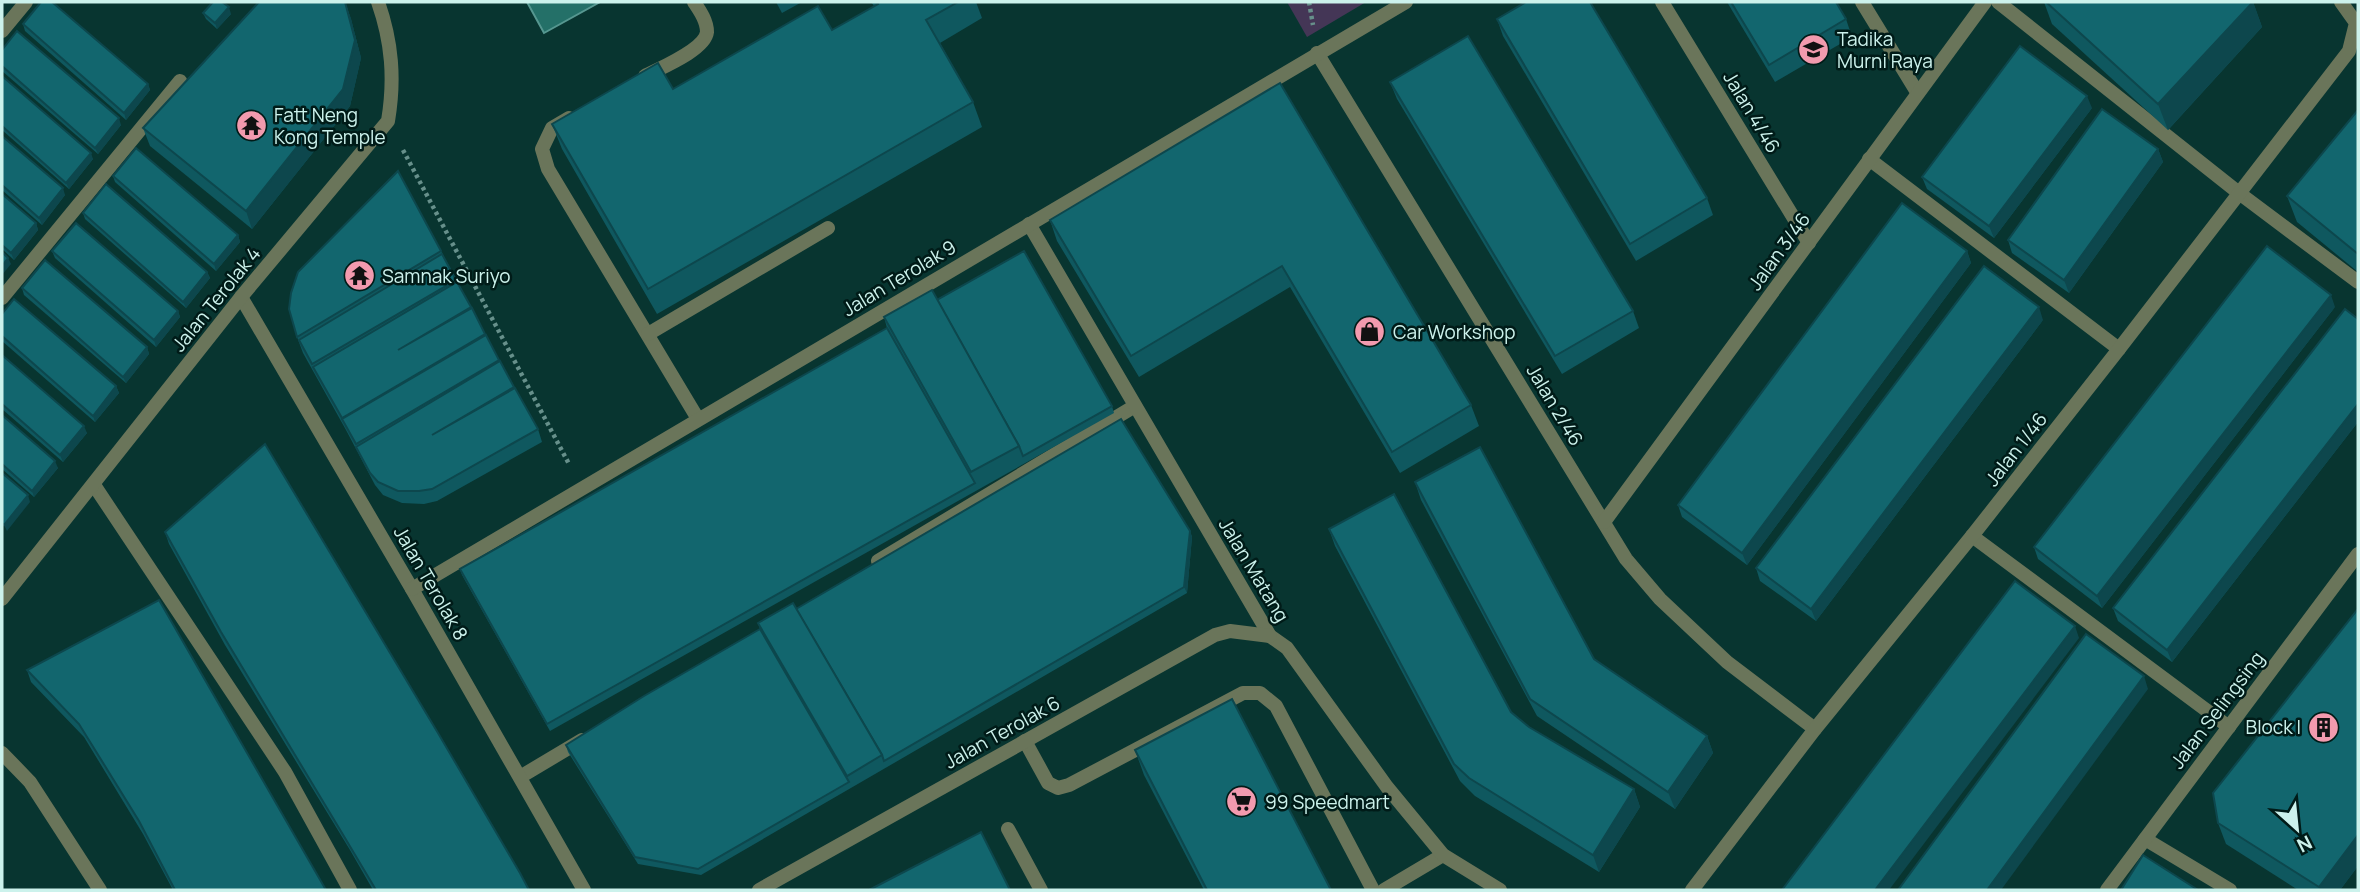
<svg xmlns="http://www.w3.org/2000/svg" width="2360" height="892" viewBox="0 0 2360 892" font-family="Manrope,sans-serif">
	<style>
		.green { fill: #443656 }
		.water { fill: #247068; stroke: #569790; stroke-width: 2 }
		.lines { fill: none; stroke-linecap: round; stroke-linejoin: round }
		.path { stroke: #67908b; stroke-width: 4.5; stroke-dasharray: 3.5 3.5; stroke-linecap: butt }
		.service { stroke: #6a755a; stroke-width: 14 }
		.minor { stroke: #6a755a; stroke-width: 14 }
		.wall { fill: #0f585f }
		.shaded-wall { fill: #0d474d }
		.building { fill: #12666e; stroke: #0d474d; stroke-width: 2 }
		.labels { text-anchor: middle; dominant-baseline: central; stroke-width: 5; stroke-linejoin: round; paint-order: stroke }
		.poi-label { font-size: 19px; fill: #ccf2ec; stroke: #001b18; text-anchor: start }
		.street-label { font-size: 19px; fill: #ccf2ec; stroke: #001b18 }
	</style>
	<rect width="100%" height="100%" fill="#083530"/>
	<!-- green -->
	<polygon class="green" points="1287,2 1366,2 1307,37"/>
	<!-- water -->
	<polygon class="water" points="527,2 600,2 544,33"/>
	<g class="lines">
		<!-- path -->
		<g class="path">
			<polyline points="1309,2 1313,25"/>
			<polyline points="403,150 569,464"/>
		</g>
		<!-- service -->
		<g class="service">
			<polyline points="1862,2 1917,92"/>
			<polyline points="1998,2 2239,193 2358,282"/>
			<path d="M645,76C660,68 705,50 707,32C707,21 700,11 694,2"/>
			<polyline points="569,118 552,128 542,149 548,169 698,419"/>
			<polyline points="1869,159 2119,349"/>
			<polyline points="2,298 180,81"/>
			<polyline points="648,334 828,228"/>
			<polyline points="94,485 285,772 350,890"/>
			<polyline points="1972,536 2229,727"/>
			<polyline points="878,561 1135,406"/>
			<polyline points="1025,741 1048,783 1058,788 1069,785 1243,693 1260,693 1276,706 1373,890"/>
			<polyline points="520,777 582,740"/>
			<polyline points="1008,829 1041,890"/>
			<polyline points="1384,890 1443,855"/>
		</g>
		<!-- minor -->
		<g class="minor">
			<polyline points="1662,2 1809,243"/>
			<polyline points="2,31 26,2"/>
			<polyline points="1317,53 1626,559 1660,599 1727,662 1815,729"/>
			<polyline points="1029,224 1270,636 1287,648 1387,787 1443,855 1500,890"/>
			<polyline points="241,297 412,589 584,890"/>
			<polyline points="1604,522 1985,2"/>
			<polyline points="412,589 1406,2"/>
			<path d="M2,599L241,297L388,121C395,79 392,42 378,2"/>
			<polyline points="2,753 30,782 100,890"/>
			<polyline points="2145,839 2230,890"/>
			<polyline points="759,890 1215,635 1230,631 1270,636"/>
			<polyline points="1692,890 1815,729 1972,536 2119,349 2349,51 2356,23 2341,2"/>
			<polyline points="2107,890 2358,554"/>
		</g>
	</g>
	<!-- wall -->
	<g class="wall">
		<polygon points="345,2 351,19 361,58 350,106 252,229 150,146 143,128"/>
		<polygon points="776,2 802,2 782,13"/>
		<polygon points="871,2 976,2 982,18 940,43 973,102 982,127 657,314 562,149 552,124 673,89 832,30 874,6"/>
		<polygon points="1727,2 1836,2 1846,19 1852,37 1775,82"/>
		<polygon points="2044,2 2253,2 2262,27 2168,130 2052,24"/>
		<polygon points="203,13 231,14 217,29 206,19"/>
		<polygon points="1497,19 1707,198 1713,215 1636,261 1503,36"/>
		<polygon points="23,24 148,84 150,90 126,120 25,31"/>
		<polygon points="2,50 121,125 98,154 2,71"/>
		<polygon points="2,76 93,159 69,189 2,130"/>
		<polygon points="1390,82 1633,311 1639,328 1562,374 1397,99"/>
		<polygon points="1280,83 1471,405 1479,426 1400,473 1290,287 1139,377 1057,241 1050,220"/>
		<polygon points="2092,108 1994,238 1927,189 1922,177"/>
		<polygon points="2358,110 2358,272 2297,222 2287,196"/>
		<polygon points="2,136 65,195 42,225 2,190"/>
		<polygon points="2158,149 2163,162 2069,293 2012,253 2008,240"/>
		<polygon points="113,176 238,235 240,242 216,271 115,182"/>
		<polygon points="2,194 36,223 38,230 14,260 2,249"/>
		<polygon points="83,213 207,272 210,278 186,308 85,219"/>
		<polygon points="52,251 178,311 180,317 156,347 55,258"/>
		<polygon points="441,251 514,388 538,429 542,442 437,501 424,504 402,503 383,495 375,485 346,430 303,353 297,337"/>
		<polygon points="1967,251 1971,263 1747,565 1682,517 1678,505"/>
		<polygon points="22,288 147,347 149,354 126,383 24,295"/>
		<polygon points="937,300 1112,406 1114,413 550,731 462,575 460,569 887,328 884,317"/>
		<polygon points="2335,307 2102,608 2038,559 2034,547"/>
		<polygon points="2,314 116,386 119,393 95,422 2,341"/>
		<polygon points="2358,319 2358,422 2172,662 2118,621 2113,608"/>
		<polygon points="2043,320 1816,621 1760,581 1756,568"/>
		<polygon points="2,355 87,433 63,462 2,409"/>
		<polygon points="2,415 58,468 34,497 2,469"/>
		<polygon points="1415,482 1594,659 1707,736 1713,753 1675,809 1537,716 1421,500"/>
		<polygon points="1329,529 1511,712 1529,727 1634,789 1640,807 1599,872 1475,796 1460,781 1335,546"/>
		<polygon points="1190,531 1192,537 1187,593 701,875 638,864 568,752 566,745 760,629 758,623 796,609"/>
		<polygon points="165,532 529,890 373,890 350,850 225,645 169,544"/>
		<polygon points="27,670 326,890 173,890 143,834 84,737 31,682"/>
		<polygon points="1135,750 1331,890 1204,890 1144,775"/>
		<polygon points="2218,823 2358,866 2340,890 2298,890 2226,844"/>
	</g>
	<!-- shaded-wall -->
	<g class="shaded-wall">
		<polygon points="345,2 351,19 361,58 350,106 252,229 246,211"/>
		<polygon points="2253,2 2262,27 2168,130 2158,104"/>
		<polygon points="229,7 231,14 217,29 215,23"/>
		<polygon points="148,84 150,90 126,120 124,113"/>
		<polygon points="2087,96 2092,108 1994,238 1989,226"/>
		<polygon points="119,118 121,125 98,154 95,148"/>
		<polygon points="2158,149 2163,162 2069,293 2064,280"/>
		<polygon points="91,153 93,159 69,189 66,183"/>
		<polygon points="63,188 65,195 42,225 39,218"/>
		<polygon points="36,223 38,230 14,260 11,253"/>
		<polygon points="238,235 240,242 216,271 214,264"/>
		<polygon points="1967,251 1971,263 1747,565 1742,553"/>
		<polygon points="8,258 11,264 2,275 2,266"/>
		<polygon points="207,272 210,278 186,308 183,302"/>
		<polygon points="2331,295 2335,307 2102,608 2097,596"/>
		<polygon points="2039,307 2043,320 1816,621 1811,609"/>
		<polygon points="178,311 180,317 156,347 154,340"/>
		<polygon points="147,347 149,354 126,383 123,377"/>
		<polygon points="116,386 119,393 95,422 93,416"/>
		<polygon points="2358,404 2358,422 2172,662 2167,650"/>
		<polygon points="84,426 87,433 63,462 60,455"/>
		<polygon points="55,461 58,468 34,497 32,491"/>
		<polygon points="28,495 30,502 7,531 4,525"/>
		<polygon points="1190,531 1192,537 1187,593 1184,587"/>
		<polygon points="2075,626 2079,638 1889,890 1875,890"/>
		<polygon points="2144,676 2148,689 2001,890 1987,890"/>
		<polygon points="1707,736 1713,753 1675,809 1668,792"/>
		<polygon points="1634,789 1640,807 1599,872 1593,855"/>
		<polygon points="2358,835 2358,866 2340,890 2320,890 2319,887"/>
	</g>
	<!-- building -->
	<g class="building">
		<polygon points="41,2 52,2 148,84 124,113 23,24"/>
		<polygon points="213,2 222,2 229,7 215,23 203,13"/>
		<polygon points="259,2 345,2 355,40 343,89 246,211 143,128"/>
		<polygon points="877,2 958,2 926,20 973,102 648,289 552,124 658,63 673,89 818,6 832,30 878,4"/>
		<polygon points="1526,2 1590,2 1707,198 1630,244 1497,19"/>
		<polygon points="1731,2 1836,2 1846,19 1769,65"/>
		<polygon points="2046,2 2253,2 2158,104"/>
		<polygon points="17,31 119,118 95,148 2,66 2,50"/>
		<polygon points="1468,36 1633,311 1555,356 1390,82"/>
		<polygon points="2020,46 2087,96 1989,226 1922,177"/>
		<polygon points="2,76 91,153 66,183 2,126"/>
		<polygon points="1280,83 1471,405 1392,452 1282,266 1131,356 1050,220"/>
		<polygon points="2102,109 2158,149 2064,280 2008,240"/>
		<polygon points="2358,110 2358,254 2287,196"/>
		<polygon points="2,136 63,188 39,218 2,185"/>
		<polygon points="136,148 238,235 214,264 113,176"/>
		<polygon points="398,171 441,251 297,337 289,309 291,293 298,272"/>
		<polygon points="106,184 207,272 183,302 83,213"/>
		<polygon points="2,194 36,223 11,253 2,245"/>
		<polygon points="1902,203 1967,251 1742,553 1678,505"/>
		<polygon points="76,223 178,311 154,340 52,251"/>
		<polygon points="2267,246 2331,295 2097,596 2034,547"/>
		<polygon points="1024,251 1112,406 1023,456 1019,446 937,300"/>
		<polygon points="2,252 8,258 2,266"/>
		<polygon points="442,254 456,280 312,364 299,340"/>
		<polygon points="45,260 147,347 123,377 22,288"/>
		<polygon points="1984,266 2039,307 1811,609 1756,568"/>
		<polygon points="457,282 471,307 398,350 472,308 485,334 342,418 313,367"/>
		<polygon points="932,290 1019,446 971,472 884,317"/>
		<polygon points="14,299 116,386 93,416 2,336 2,314"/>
		<polygon points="2345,309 2358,319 2358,404 2167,650 2113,608"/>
		<polygon points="887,328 975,483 547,724 460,569"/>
		<polygon points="486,335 499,360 356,444 342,419"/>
		<polygon points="2,355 84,426 60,455 2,404"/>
		<polygon points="500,361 514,387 432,435 515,388 538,429 432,489 419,491 398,491 378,482 370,473 356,447"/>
		<polygon points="2,415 55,461 32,491 2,464"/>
		<polygon points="1121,419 1190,531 1184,587 884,761 882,755 796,609"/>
		<polygon points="265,444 438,733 520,873 529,890 376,890 345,838 221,632 165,532"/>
		<polygon points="1480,447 1594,659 1707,736 1668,792 1530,699 1415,482"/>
		<polygon points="2,473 28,495 4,525 2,523"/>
		<polygon points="1394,494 1511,712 1529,727 1634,789 1593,855 1469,778 1454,764 1329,529"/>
		<polygon points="2015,581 2075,626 1875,890 1782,890"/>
		<polygon points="159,600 326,890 175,890 139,821 79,724 27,670"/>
		<polygon points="793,603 882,755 847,776 758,623"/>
		<polygon points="2358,609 2358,835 2319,887 2218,823 2213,793"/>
		<polygon points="760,629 849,782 698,869 635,857 566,745 644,696"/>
		<polygon points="2086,634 2144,676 1987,890 1898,890"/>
		<polygon points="1232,699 1331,890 1207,890 1135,750"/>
		<polygon points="981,832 1010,890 869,890"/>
		<polygon points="2143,855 2198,890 2121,890"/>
	</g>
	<!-- icons -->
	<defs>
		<symbol id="school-disc" viewBox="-11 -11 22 22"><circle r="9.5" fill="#f29aae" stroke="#001b18"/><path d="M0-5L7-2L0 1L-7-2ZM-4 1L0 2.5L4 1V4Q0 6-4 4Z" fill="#111"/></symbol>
		<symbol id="temple-disc" viewBox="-11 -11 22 22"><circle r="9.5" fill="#f29aae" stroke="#001b18"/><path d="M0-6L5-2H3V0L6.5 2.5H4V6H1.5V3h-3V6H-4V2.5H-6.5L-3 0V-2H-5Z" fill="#111"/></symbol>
		<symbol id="shop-disc" viewBox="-11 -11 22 22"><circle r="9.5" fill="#f29aae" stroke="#001b18"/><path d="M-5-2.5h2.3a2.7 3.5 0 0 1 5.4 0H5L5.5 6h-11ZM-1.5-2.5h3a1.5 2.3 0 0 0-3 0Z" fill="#111"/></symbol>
		<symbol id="building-disc" viewBox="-11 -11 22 22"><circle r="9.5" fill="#f29aae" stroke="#001b18"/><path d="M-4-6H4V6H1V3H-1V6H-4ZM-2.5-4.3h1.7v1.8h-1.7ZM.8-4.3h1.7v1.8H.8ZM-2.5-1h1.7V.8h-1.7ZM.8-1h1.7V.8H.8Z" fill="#111"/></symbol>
		<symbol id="supermarket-disc" viewBox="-11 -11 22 22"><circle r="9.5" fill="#f29aae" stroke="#001b18"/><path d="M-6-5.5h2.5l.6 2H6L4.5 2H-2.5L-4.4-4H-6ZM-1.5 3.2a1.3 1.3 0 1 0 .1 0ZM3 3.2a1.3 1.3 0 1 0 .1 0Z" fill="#111"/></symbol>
	</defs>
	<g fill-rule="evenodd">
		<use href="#school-disc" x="1796" y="32" width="35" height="35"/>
		<use href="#temple-disc" x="234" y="108" width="35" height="35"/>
		<use href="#temple-disc" x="342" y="258" width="35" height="35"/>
		<use href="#shop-disc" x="1352" y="314" width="35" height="35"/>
		<use href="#building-disc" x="2306" y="710" width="35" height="35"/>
		<use href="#supermarket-disc" x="1224" y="784" width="35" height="35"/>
	</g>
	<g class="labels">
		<!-- poi labels -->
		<g class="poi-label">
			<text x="1837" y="39">Tadika<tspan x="1837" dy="22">Murni Raya</tspan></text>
			<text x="274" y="115">Fatt Neng<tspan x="274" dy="22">Kong Temple</tspan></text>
			<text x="382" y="276">Samnak Suriyo</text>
			<text x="1393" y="332">Car Workshop</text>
			<text x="2301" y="727" text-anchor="end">Block I</text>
			<text x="1265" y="802">99 Speedmart</text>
		</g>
		<!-- street labels -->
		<g class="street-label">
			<text transform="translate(1752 112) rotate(59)">Jalan 4/46</text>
			<text transform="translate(1779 251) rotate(-54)">Jalan 3/46</text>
			<text transform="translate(899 278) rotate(-31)">Jalan Terolak 9</text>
			<text transform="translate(216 299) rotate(-51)">Jalan Terolak 4</text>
			<text transform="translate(1555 405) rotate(59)">Jalan 2/46</text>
			<text transform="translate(2016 449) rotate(-52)">Jalan 1/46</text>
			<text transform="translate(1254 570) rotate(59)">Jalan Matang</text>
			<text transform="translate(431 583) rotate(60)">Jalan Terolak 8</text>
			<text transform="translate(2217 710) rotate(-53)">Jalan Selingsing</text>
			<text transform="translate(1002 732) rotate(-29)">Jalan Terolak 6</text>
		</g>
	</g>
	<!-- border -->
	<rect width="2360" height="892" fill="none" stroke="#ccf2ec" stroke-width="7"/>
	<!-- north arrow -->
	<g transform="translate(2297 829) rotate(153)" stroke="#001b18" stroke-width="5" paint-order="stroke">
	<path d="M0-5L12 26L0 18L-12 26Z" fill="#ccf2ec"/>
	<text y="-10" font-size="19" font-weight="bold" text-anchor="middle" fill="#ccf2ec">N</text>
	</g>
</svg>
